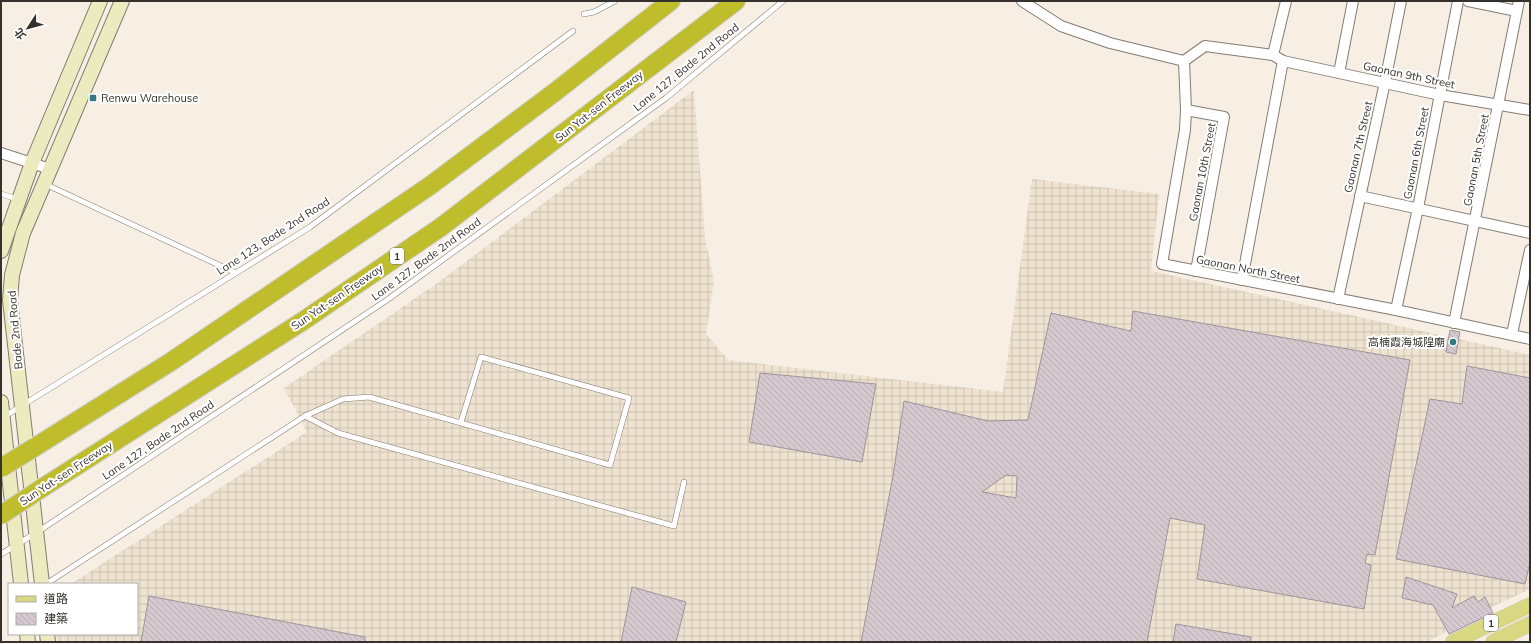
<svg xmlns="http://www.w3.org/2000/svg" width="1531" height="643" viewBox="0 0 1531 643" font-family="Mulish,'Noto Sans TC',sans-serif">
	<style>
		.industrial { fill: url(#industrial-grid) }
		.building { fill: url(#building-back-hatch); stroke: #a0939a; fill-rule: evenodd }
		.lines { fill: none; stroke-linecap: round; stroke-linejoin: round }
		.lane-casing { stroke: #837c72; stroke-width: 6 }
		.street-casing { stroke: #837c72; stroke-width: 12 }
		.secondary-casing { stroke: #837c72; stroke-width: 16 }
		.primary-casing { stroke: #cfcecd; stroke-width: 16 }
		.highway-casing { stroke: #cfcecd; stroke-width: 20 }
		.lane { stroke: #fff; stroke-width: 5 }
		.street { stroke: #fff; stroke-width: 10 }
		.secondary { stroke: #ecebc0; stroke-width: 14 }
		.primary { stroke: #d9d780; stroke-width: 15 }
		.highway { stroke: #c0bd2c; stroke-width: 18 }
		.highway-bridge-casing { stroke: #cfcecd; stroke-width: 20; stroke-linecap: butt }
		.highway-bridge { stroke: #c0bd2c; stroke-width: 18 }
		.poi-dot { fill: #327984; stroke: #fff; stroke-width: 1.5 }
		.labels { text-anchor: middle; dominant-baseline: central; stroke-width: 4; stroke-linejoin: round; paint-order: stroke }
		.shield { fill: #fff; stroke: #72706d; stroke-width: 1 }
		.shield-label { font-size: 10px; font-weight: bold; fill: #35322e }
		.street-label { font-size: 11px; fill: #35322e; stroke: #fff }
		.poi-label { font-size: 11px; fill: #35322e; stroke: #fff; text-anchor: start }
	</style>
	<defs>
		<pattern id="industrial-grid" width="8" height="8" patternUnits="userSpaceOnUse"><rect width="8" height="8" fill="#efe2d0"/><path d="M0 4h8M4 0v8" fill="none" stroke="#cec2b3"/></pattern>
		<pattern id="building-back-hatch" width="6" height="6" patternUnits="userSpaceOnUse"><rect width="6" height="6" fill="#d5c8cf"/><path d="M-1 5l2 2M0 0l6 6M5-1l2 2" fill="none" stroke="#b7acb2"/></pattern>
	</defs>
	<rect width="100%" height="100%" fill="#f7efe4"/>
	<!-- industrial -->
	<polygon class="industrial" points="694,90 705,238 714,281 706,334 728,360 1003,392 1032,179 1159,194 1151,271 1530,355 1530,589 1496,605 1427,642 57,642 56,634 137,634 137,584 71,584 307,432 284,388 439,282"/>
	<!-- building -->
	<g class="building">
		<path d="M1133,311L1410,360L1375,555L1367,554L1365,563L1371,565L1364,609L1197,579L1205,525L1170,518L1147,642H861L893,476L904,401L988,421L1028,420L1051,313L1131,331ZM1006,475L1017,476L1016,498L982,492Z"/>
		<polygon points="1450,330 1460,332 1456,354 1446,352"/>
		<polygon points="1467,366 1530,378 1530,562 1525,584 1396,559 1430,399 1462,404"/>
		<polygon points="760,373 876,384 862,462 749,442"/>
		<polygon points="1406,577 1457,594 1452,608 1474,596 1478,602 1485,597 1493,613 1449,634 1433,605 1402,598"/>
		<polygon points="632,587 686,602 676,642 621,642"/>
		<polygon points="149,596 365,637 365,642 141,642"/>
		<polygon points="1176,624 1251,637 1250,642 1173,642"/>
	</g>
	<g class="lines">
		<defs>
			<g id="lane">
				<polyline points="584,14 594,12 615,1"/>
				<polyline points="45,184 236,273"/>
				<polyline points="1,194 17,199"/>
				<polyline points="5,416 310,227 573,31"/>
				<polyline points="305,416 338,433 674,526 684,482"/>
				<polyline points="1,554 36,533 387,300 666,98 783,1"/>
				<polyline points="46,584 305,416 343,399 369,397 610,465 629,398 481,357 461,422"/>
			</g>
			<g id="street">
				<polyline points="1022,1 1061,26 1110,43 1184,61"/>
				<polyline points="1468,1 1517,11"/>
				<polyline points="1273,55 1286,1"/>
				<polyline points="1184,61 1186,110 1185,130 1162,264 1396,310 1530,339"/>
				<polyline points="1184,61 1205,46 1273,55 1283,61 1339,73 1440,95 1530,110"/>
				<polyline points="1339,73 1353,1"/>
				<polyline points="1186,110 1224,117 1196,271"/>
				<polyline points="1,153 50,169"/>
				<polyline points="1360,196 1530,233"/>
				<polyline points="1242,280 1283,61"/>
				<polyline points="1338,299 1385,82 1401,1"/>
				<polyline points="1396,310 1418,208 1458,1"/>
				<polyline points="1454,323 1519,1"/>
				<polyline points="1512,334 1530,250"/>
			</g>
			<g id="secondary">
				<polyline points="1,251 32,163 100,1"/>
				<polyline points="1,402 21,584"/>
				<polyline points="42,584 10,300 12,275 23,233 122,1"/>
				<polyline points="27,634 28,642"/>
				<polyline points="47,634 48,642"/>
			</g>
			<g id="primary">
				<polyline points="1453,642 1530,605"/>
				<polyline points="1493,642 1530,624"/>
			</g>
			<g id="highway">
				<polyline points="35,447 172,361 431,185 555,92 671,1"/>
				<polyline points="42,488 303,321 441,227 736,1"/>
			</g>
		</defs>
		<!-- lane casing -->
		<use href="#lane" class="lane-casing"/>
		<!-- street casing -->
		<use href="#street" class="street-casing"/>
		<!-- secondary casing -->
		<use href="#secondary" class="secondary-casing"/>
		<!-- primary casing -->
		<use href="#primary" class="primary-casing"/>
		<!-- highway casing -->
		<use href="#highway" class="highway-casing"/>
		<!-- lane -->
		<use href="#lane" class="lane"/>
		<!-- street -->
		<use href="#street" class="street"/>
		<!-- secondary -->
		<use href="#secondary" class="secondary"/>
		<!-- primary -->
		<use href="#primary" class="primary"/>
		<!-- highway -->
		<use href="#highway" class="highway"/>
		<defs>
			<g id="highway-bridge">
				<polyline points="1,468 35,447"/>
				<polyline points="1,515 42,488"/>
			</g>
		</defs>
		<!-- highway-bridge casing -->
		<use href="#highway-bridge" class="highway-bridge-casing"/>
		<!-- highway-bridge -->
		<use href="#highway-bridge" class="highway-bridge"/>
	</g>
	<!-- markers -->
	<g class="poi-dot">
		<rect x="89" y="94" width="8" height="8" rx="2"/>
		<circle cx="1453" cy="342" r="4"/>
	</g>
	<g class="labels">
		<!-- shield labels -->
		<g class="shield">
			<rect x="390" y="248" width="14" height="16" rx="3"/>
			<rect x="1484" y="615" width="14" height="16" rx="3"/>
		</g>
		<g class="shield-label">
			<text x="397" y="256">1</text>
			<text x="1491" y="623">1</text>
		</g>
		<!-- street labels -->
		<g class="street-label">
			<text transform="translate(686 67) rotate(-39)">Lane 127, Bade 2nd Road</text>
			<text transform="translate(1409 75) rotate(12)">Gaonan 9th Street</text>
			<text transform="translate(599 106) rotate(-38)">Sun Yat-sen Freeway</text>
			<text transform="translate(1358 147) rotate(-77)">Gaonan 7th Street</text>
			<text transform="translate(1416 153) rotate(-79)">Gaonan 6th Street</text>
			<text transform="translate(1476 160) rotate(-79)">Gaonan 5th Street</text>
			<text transform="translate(1202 172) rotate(-79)">Gaonan 10th Street</text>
			<text transform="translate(273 236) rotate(-33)">Lane 123, Bade 2nd Road</text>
			<text transform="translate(426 259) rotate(-36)">Lane 127, Bade 2nd Road</text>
			<text transform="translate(1248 269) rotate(11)">Gaonan North Street</text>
			<text transform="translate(337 297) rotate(-34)">Sun Yat-sen Freeway</text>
			<text transform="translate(15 330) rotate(-95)">Bade 2nd Road</text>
			<text transform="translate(158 440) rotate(-34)">Lane 127, Bade 2nd Road</text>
			<text transform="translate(66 473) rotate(-33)">Sun Yat-sen Freeway</text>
		</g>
		<!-- poi labels -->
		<g class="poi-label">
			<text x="101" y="98">Renwu Warehouse</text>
			<text x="1445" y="342" text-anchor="end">高楠霞海城隍廟</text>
		</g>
	</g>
	<!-- border -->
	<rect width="1531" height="643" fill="none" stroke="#35322e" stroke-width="4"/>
	<!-- legend -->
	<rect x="8" y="583" width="130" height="52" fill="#ffffff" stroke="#aeadab"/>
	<rect x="16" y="596" width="20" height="6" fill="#d9d780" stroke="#aeadab"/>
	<text x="44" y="603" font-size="12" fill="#35322e">道路</text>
	<rect x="16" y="613" width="20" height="12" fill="url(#building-back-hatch)" stroke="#aeadab"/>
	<text x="44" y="623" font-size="12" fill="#35322e">建築</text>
	<!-- north arrow -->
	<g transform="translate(28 28) rotate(234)" stroke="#ffffff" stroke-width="3" paint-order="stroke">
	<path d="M0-3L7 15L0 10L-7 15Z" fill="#35322e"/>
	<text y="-6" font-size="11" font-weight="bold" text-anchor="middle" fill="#35322e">北</text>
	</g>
</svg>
